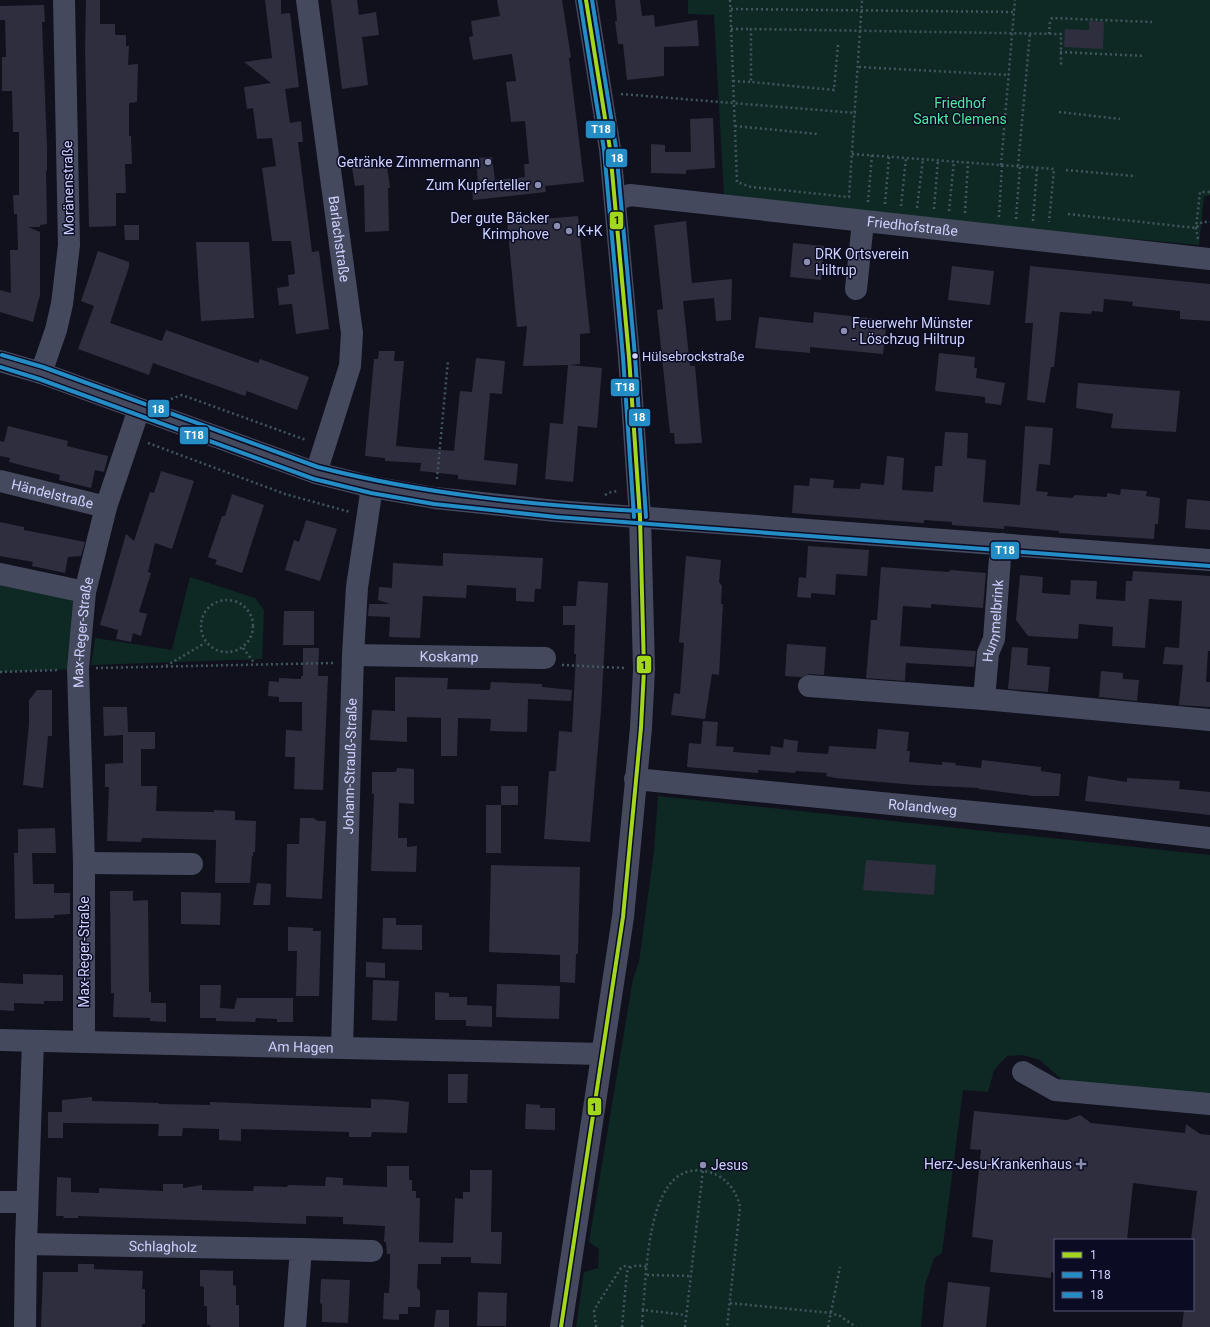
<svg xmlns="http://www.w3.org/2000/svg" width="1210" height="1327" viewBox="0 0 1210 1327" font-family="Roboto,sans-serif">
	<style>
		.green { fill: #0e2924 }
		.building { fill: #2e2e3f }
		.lines { fill: none; stroke-linecap: round; stroke-linejoin: round }
		.path { stroke: #41575f; stroke-width: 2.5; stroke-dasharray: 2 3; stroke-linecap: butt }
		.minor { stroke: #44495e; stroke-width: 22 }
		.bus-1-casing { stroke: #0b0c23; stroke-width: 7 }
		.bus-2-casing { stroke: #0b0c23; stroke-width: 7 }
		.bus-3-casing { stroke: #0b0c23; stroke-width: 7 }
		.bus-1 { stroke: #a3d71d; stroke-width: 4 }
		.bus-2 { stroke: #258dc5; stroke-width: 4 }
		.bus-3 { stroke: #258dc5; stroke-width: 4 }
		.poi-dot { fill: #8b8eb0; stroke: #0b0c23; stroke-width: 1.5 }
		.bus-dot { fill: #cdd2ff; stroke: #0b0c23; stroke-width: 1.5 }
		.labels { text-anchor: middle; dominant-baseline: central; stroke-width: 3; stroke-linejoin: round; paint-order: stroke }
		.bus-label { font-size: 13px; fill: #cdd2ff; stroke: #0b0c23; text-anchor: start }
		.park-label { font-size: 14px; fill: #4deb9f; stroke: #0b0c23 }
		.poi-label { font-size: 14px; fill: #cdd2ff; stroke: #0b0c23; text-anchor: end }
		.street-label { font-size: 14px; fill: #cdd2ff; stroke: #0b0c23 }
		.line-badge { stroke: #0b0c23; stroke-width: 1.5 }
		.badge-label { font-size: 11px; text-anchor: middle; font-weight: bold; fill: #fff }
		.pale-badge-label { font-size: 11px; text-anchor: middle; font-weight: bold; fill: #111 }
	</style>
	<rect width="100%" height="100%" fill="#11111d"/>
	<!-- green -->
	<g class="green">
		<polygon points="688,0 1210,0 1210,195 1204,197 1199,245 866,214 724,195 714,15 688,14"/>
		<polygon points="0,574 85,592 78,669 0,672"/>
		<polygon points="190,577 255,598 264,610 262,659 91,665 95,638 172,650"/>
		<polygon points="658,796 1210,855 1210,1094 1063,1081 1040,1060 1023,1055 1007,1056 994,1070 988,1092 963,1090 942,1253 934,1258 925,1285 921,1327 576,1327 584,1272 598,1268 599,1249 589,1242 633,979 639,962 654,851"/>
	</g>
	<!-- building -->
	<g class="building">
		<polygon points="86,0 100,0 100,24 115,24 115,35 126,35 126,46 129,46 128,65 138,64 137,102 129,103 129,136 131,136 132,164 125,164 126,193 116,193 116,226 89,227 85,49"/>
		<polygon points="265,0 281,0 281,14 290,13 299,87 285,89 290,123 301,121 303,142 298,142 312,252 319,251 329,329 296,334 292,304 279,305 277,288 289,286 288,275 295,274 291,241 272,241 262,168 276,166 272,138 257,139 253,108 247,109 244,87 271,83 244,62 272,58"/>
		<polygon points="331,0 357,0 359,15 376,12 379,35 362,37 368,85 342,89"/>
		<polygon points="497,0 562,0 571,57 569,58 584,182 545,186 546,192 473,200 472,186 478,185 476,158 492,157 495,180 525,177 524,164 529,164 525,121 511,122 506,82 516,81 512,54 473,60 469,37 473,36 471,21 500,16"/>
		<polygon points="615,0 640,0 642,16 654,15 655,27 697,20 699,46 664,47 664,76 627,80 623,44 618,44 615,21 617,21"/>
		<polygon points="44,5 45,22 42,22 47,147 47,171 46,171 47,224 40,225 40,227 28,227 40,232 40,295 33,322 0,312 0,290 11,293 10,250 18,250 17,214 14,214 13,195 19,195 19,132 13,132 12,91 2,91 2,57 6,57 5,20 0,20 0,6"/>
		<polygon points="1089,21 1104,22 1103,49 1064,47 1065,29 1089,30"/>
		<polygon points="713,118 715,168 686,170 686,174 651,173 651,144 665,145 665,152 691,152 690,119"/>
		<polygon points="373,158 373,161 386,159 390,188 388,188 389,231 365,232 364,185 355,186 351,161"/>
		<polygon points="578,216 590,333 580,334 580,364 569,365 602,368 597,428 578,426 573,482 545,479 550,423 563,424 568,365 523,366 527,326 517,327 507,222"/>
		<polygon points="686,221 692,283 732,279 731,320 716,321 714,298 683,301 690,366 695,366 702,443 675,444 674,433 670,433 657,310 663,309 654,225"/>
		<polygon points="124,225 139,225 139,240 125,240"/>
		<polygon points="196,242 249,242 254,318 201,321"/>
		<polygon points="793,243 824,246 821,280 790,277"/>
		<polygon points="98,251 129,262 129,267 110,323 162,341 166,330 258,363 260,359 309,377 297,410 247,391 245,396 153,363 149,375 78,349 94,306 81,301"/>
		<polygon points="952,266 994,271 990,305 948,300"/>
		<polygon points="1030,266 1210,284 1210,321 1180,319 1180,311 1132,306 1133,302 1104,299 1103,312 1092,311 1091,314 1060,312 1054,367 1051,367 1045,403 1027,400 1033,323 1025,323"/>
		<polygon points="814,312 887,320 883,354 810,347 810,353 755,348 759,317 813,323"/>
		<polygon points="379,351 395,351 394,361 404,361 396,446 454,451 460,391 472,392 476,358 505,361 502,394 490,393 484,460 518,464 516,485 458,479 458,475 420,471 421,463 385,461 385,458 365,456 374,359 378,359"/>
		<polygon points="939,353 975,357 974,368 977,368 976,378 1005,383 1001,405 985,403 985,397 935,391"/>
		<polygon points="1078,383 1180,391 1176,432 1111,428 1113,414 1076,408"/>
		<polygon points="8,426 68,441 67,446 108,456 104,472 95,470 91,488 59,480 60,475 9,462 10,458 0,456 0,441 4,442"/>
		<polygon points="1025,426 1053,428 1050,465 1039,464 1036,491 1048,492 1047,496 1072,498 1075,495 1107,497 1107,493 1120,495 1121,489 1147,491 1146,496 1160,498 1158,524 1155,524 1154,539 1059,533 1059,531 1004,526 1004,529 952,525 952,522 924,520 924,523 792,513 794,485 809,486 810,478 834,480 833,488 860,489 861,483 884,485 887,456 904,458 902,490 933,492 935,466 942,466 945,432 968,433 967,458 986,460 983,502 1020,505"/>
		<polygon points="161,471 194,481 172,549 155,543 148,572 151,573 139,612 147,614 141,636 133,633 131,642 116,639 118,630 100,625 126,534 134,541 150,492 154,493"/>
		<polygon points="232,494 264,505 242,573 215,564 217,560 208,557 222,516 225,516"/>
		<polygon points="1187,499 1210,501 1210,530 1185,528"/>
		<polygon points="306,520 337,529 320,581 285,570 294,540 299,542"/>
		<polygon points="0,522 24,527 24,530 85,542 81,556 68,557 65,573 32,566 33,562 0,556"/>
		<polygon points="808,546 869,550 867,576 836,574 835,595 811,593 811,598 797,597 799,577 806,578"/>
		<polygon points="443,553 543,558 541,589 535,589 534,602 516,601 516,588 467,585 466,598 423,596 420,638 389,637 390,617 368,616 369,604 390,604 378,600 379,587 392,588 393,563 443,566"/>
		<polygon points="686,556 721,560 719,582 722,586 721,604 723,604 719,675 712,674 705,719 671,715 674,693 680,694 684,643 679,642"/>
		<polygon points="881,567 949,572 950,570 986,573 983,608 931,604 931,608 903,606 900,646 976,651 974,667 906,663 905,681 866,678 871,620 877,620"/>
		<polygon points="1133,571 1210,576 1210,651 1208,651 1206,682 1210,682 1210,707 1179,705 1183,665 1163,664 1165,647 1179,648 1182,601 1149,599 1145,648 1112,646 1113,627 1079,624 1078,639 1028,636 1016,620 1020,575 1043,577 1042,593 1070,595 1071,580 1097,581 1096,599 1125,601 1126,581 1132,581"/>
		<polygon points="578,581 608,583 601,711 590,842 544,839 549,771 556,771 559,731 572,732 576,654 574,654 575,625 563,625 563,606 576,606"/>
		<polygon points="284,611 314,611 314,645 283,645"/>
		<polygon points="787,644 826,647 824,675 810,674 801,677 785,676"/>
		<polygon points="1012,647 1028,648 1027,665 1050,667 1048,692 1008,689"/>
		<polygon points="303,648 319,648 318,676 328,676 323,790 294,789 295,757 285,757 286,730 302,731 302,702 279,702 279,697 268,696 269,681 279,682 279,678 301,679 301,676 303,676"/>
		<polygon points="1101,671 1123,673 1123,679 1139,680 1137,701 1099,697"/>
		<polygon points="395,677 448,678 447,689 490,690 491,682 542,684 542,687 572,690 571,701 528,699 527,732 490,731 491,719 458,718 457,756 441,756 441,718 407,717 407,742 370,740 372,710 395,711"/>
		<polygon points="37,690 52,690 52,736 48,736 43,788 23,785 29,724 29,700"/>
		<polygon points="103,707 127,707 128,732 155,732 155,749 141,749 141,786 157,786 156,811 214,812 214,810 235,811 235,820 256,821 255,852 253,852 253,856 252,856 250,883 215,883 216,840 142,838 141,842 107,841 109,787 105,787 105,764 123,763 123,735 104,736"/>
		<polygon points="703,721 718,722 716,746 734,747 733,752 770,755 771,746 783,748 784,739 798,741 797,752 828,754 829,746 876,749 878,729 909,732 907,751 910,751 909,762 942,765 942,762 956,763 955,765 981,768 982,760 1041,767 1041,771 1061,774 1059,796 1033,796 979,789 979,788 915,785 835,778 826,776 827,773 796,771 795,773 758,770 758,773 687,767 689,743 701,744"/>
		<polygon points="397,768 414,769 414,804 399,803 398,838 407,838 407,847 417,846 416,872 371,871 374,794 372,794 372,772 396,772"/>
		<polygon points="1088,776 1127,782 1127,778 1180,781 1179,789 1210,792 1210,815 1085,801"/>
		<rect x="501" y="786" width="17" height="19"/>
		<rect x="486" y="805" width="15" height="48"/>
		<polygon points="300,818 313,818 318,821 326,821 322,899 286,897 287,844 299,844"/>
		<polygon points="55,828 56,853 32,853 33,884 54,884 54,893 70,893 70,914 54,915 54,918 15,919 14,853 18,853 18,829"/>
		<polygon points="866,860 936,865 934,895 863,890"/>
		<polygon points="491,865 580,867 578,954 576,954 575,983 560,982 560,955 489,952"/>
		<polygon points="257,883 271,884 270,905 253,905"/>
		<polygon points="110,891 133,891 133,901 148,900 149,992 151,992 151,1003 166,1003 166,1022 150,1021 150,1018 113,1017 114,993 111,993"/>
		<polygon points="181,892 221,893 220,925 181,924"/>
		<polygon points="383,918 396,918 396,925 422,925 422,950 382,949"/>
		<polygon points="288,927 313,928 313,931 321,931 319,996 296,996 297,951 288,951"/>
		<polygon points="366,962 385,963 385,978 366,977"/>
		<polygon points="23,974 63,975 63,1001 44,1001 44,1004 14,1003 14,1011 0,1010 0,983 23,984"/>
		<polygon points="373,980 399,981 397,1021 372,1020"/>
		<polygon points="497,984 560,986 559,1019 496,1017"/>
		<polygon points="200,985 221,985 220,1008 234,1009 237,998 293,998 293,1022 277,1022 277,1019 256,1018 255,1022 216,1021 216,1018 200,1018"/>
		<polygon points="435,992 449,993 449,997 467,997 467,1005 492,1006 492,1027 466,1026 466,1020 435,1020"/>
		<polygon points="448,1074 468,1074 467,1103 448,1103"/>
		<polygon points="92,1097 92,1101 159,1103 159,1104 210,1105 210,1102 371,1108 371,1099 395,1100 409,1102 407,1133 372,1132 371,1137 349,1137 349,1132 241,1129 241,1141 219,1140 219,1129 183,1128 182,1136 158,1136 159,1124 63,1123 63,1138 48,1138 48,1112 62,1112 62,1100"/>
		<polygon points="526,1104 540,1105 540,1108 555,1108 555,1130 525,1129"/>
		<polygon points="974,1111 1067,1120 1080,1115 1091,1123 1185,1133 1186,1124 1200,1134 1210,1135 1210,1327 1182,1327 1184,1310 1193,1310 1193,1240 1191,1240 1197,1191 1133,1183 1127,1240 1055,1240 1055,1273 1051,1272 1051,1278 990,1272 993,1240 972,1237 981,1150 970,1149"/>
		<polygon points="387,1166 409,1166 409,1180 412,1180 412,1191 416,1191 416,1198 420,1198 419,1242 453,1243 455,1198 463,1199 463,1192 470,1192 470,1170 492,1170 491,1232 502,1232 501,1264 471,1263 471,1257 441,1257 441,1264 418,1264 417,1288 420,1291 420,1307 408,1307 408,1314 399,1314 399,1320 383,1319 384,1293 389,1293 390,1273 390,1254 387,1254 386,1242 384,1242 385,1226 343,1224 343,1217 306,1216 306,1224 78,1216 78,1218 63,1218 64,1216 56,1216 57,1177 71,1178 71,1192 99,1193 99,1188 163,1191 163,1184 183,1184 183,1188 202,1185 202,1190 253,1191 254,1186 287,1187 288,1185 325,1186 326,1177 343,1178 343,1185 387,1187"/>
		<polygon points="78,1264 94,1264 94,1269 143,1271 142,1289 145,1289 145,1324 142,1324 142,1327 41,1327 43,1272 78,1272"/>
		<polygon points="200,1270 233,1271 233,1285 236,1286 236,1305 239,1305 239,1327 210,1327 210,1325 207,1325 207,1306 204,1306 204,1287 200,1286"/>
		<polygon points="321,1279 350,1280 348,1323 322,1322 322,1304 320,1303"/>
		<polygon points="948,1282 990,1287 986,1327 943,1327"/>
		<polygon points="478,1292 507,1293 506,1326 477,1326"/>
		<polygon points="436,1310 449,1310 449,1327 434,1327"/>
	</g>
	<g class="lines">
		<!-- path -->
		<g class="path">
			<polyline points="730,0 737,182 751,187 849,197 862,0"/>
			<polyline points="731,9 1014,12"/>
			<polyline points="731,29 751,29"/>
			<polyline points="1049,34 1050,22 1052,18 1152,22"/>
			<polyline points="838,45 834,90 751,82 751,29 1061,34 1061,66"/>
			<polyline points="1060,52 1145,56"/>
			<polyline points="859,67 1009,75"/>
			<polyline points="733,81 751,82"/>
			<polyline points="621,94 856,113"/>
			<polyline points="1059,112 1120,119"/>
			<polyline points="735,126 818,134"/>
			<polyline points="852,154 1054,169 1049,222"/>
			<polyline points="1001,165 1015,0"/>
			<polyline points="1018,166 1030,33"/>
			<polyline points="1066,170 1134,176"/>
			<polyline points="868,202 872,155"/>
			<polyline points="885,204 889,157"/>
			<polyline points="901,206 906,158"/>
			<polyline points="917,208 923,159"/>
			<polyline points="934,209 938,160"/>
			<polyline points="949,211 954,161"/>
			<polyline points="965,213 968,162"/>
			<polyline points="1068,214 1196,228 1202,222 1210,222"/>
			<polyline points="999,217 1002,165"/>
			<polyline points="1016,219 1020,166"/>
			<polyline points="1033,221 1037,168"/>
			<polyline points="1198,239 1196,228 1200,192 1210,192"/>
			<polyline points="171,399 182,395 306,440"/>
			<polyline points="148,443 285,494 350,512"/>
			<polyline points="437,479 448,360"/>
			<polyline points="605,495 611,492 619,491"/>
			<circle cx="227" cy="626" r="26"/>
			<polyline points="243,648 255,664"/>
			<polyline points="562,665 625,668"/>
			<polyline points="166,666 205,643"/>
			<polyline points="96,668 333,663"/>
			<polyline points="0,672 59,670"/>
			<polyline points="647,1275 690,1276"/>
			<polyline points="730,1303 831,1313 840,1316 856,1327"/>
			<path d="M643,1310C647,1272 646,1151 712,1173C727,1178 737,1192 740,1207L727,1327"/>
			<polyline points="596,1327 594,1311 597,1305 621,1268 625,1266 630,1267"/>
			<path d="M622,1327L627,1272C632,1263 639,1266 648,1267"/>
			<polyline points="642,1327 643,1310 686,1315"/>
			<polyline points="685,1327 703,1170"/>
			<polyline points="828,1327 840,1267"/>
		</g>
		<!-- minor -->
		<g class="minor">
			<path id="s1" d="M307,0L352,333L350,366L316,473"/>
			<path id="s2" d="M615,200L630,195L1210,259"/>
			<polyline points="856,289 863,222"/>
			<polyline points="0,361 41,373 316,473 372,487 435,498 556,511 1210,560"/>
			<polyline points="41,373 56,330 62,304 69,245 64,0"/>
			<path id="s3" d="M0,481L106,507"/>
			<polyline points="0,574 85,592"/>
			<path id="s4" d="M353,655L545,658"/>
			<polyline points="809,686 984,699 1210,720"/>
			<path id="s5" d="M984,699L988,653L994,639L1001,544"/>
			<path id="s6" d="M635,779L1045,819L1210,838"/>
			<polyline points="84,863 192,864"/>
			<path id="s7" d="M0,1040L602,1054"/>
			<path id="s8" d="M84,1042V863L78,669L85,592L106,507L139,409"/>
			<path id="s9" d="M342,1047L353,655L357,587L372,487"/>
			<polyline points="1023,1072 1055,1090 1210,1104"/>
			<polyline points="0,1202 27,1202"/>
			<path id="s10" d="M26,1244L301,1249L295,1327"/>
			<polyline points="301,1249 372,1251"/>
			<polyline points="25,1327 26,1244 33,1041"/>
			<polyline points="561,1327 623,917 641,728 644,669 640,517 629,357 610,149 586,0"/>
		</g>
		<defs>
			<polyline id="bus-1" points="561,1327 623,917 641,728 644,669 640,517 629,357 610,149 586,0"/>
			<g id="bus-2">
				<polyline points="580,1 604,150 623,357 634,517"/>
				<polyline points="0,367 39,379 314,479 371,493 434,504 556,517 1210,566"/>
			</g>
			<g id="bus-3">
				<polyline points="592,0 616,148 635,356 646,517"/>
				<path d="M2,355L43,367L318,467C423,494 532,505 640,511"/>
			</g>
		</defs>
		<!-- bus-1 casing -->
		<use href="#bus-1" class="bus-1-casing"/>
		<!-- bus-2 casing -->
		<use href="#bus-2" class="bus-2-casing"/>
		<!-- bus-3 casing -->
		<use href="#bus-3" class="bus-3-casing"/>
		<!-- bus-1 -->
		<use href="#bus-1" class="bus-1"/>
		<!-- bus-2 -->
		<use href="#bus-2" class="bus-2"/>
		<!-- bus-3 -->
		<use href="#bus-3" class="bus-3"/>
	</g>
	<!-- markers -->
	<g class="poi-dot">
		<circle cx="488" cy="162" r="4"/>
		<circle cx="538" cy="185" r="4"/>
		<circle cx="557" cy="226" r="4"/>
		<circle cx="569" cy="231" r="4"/>
		<circle cx="807" cy="262" r="4"/>
		<circle cx="844" cy="331" r="4"/>
		<path d="M1079 1158h4v4h4v4h-4v4h-4v-4h-4v-4h4z"/>
		<circle cx="703" cy="1165" r="4"/>
	</g>
	<circle class="bus-dot" cx="635" cy="356" r="3.5"/>
	<g class="labels">
		<!-- bus labels -->
		<g class="bus-label">
			<text x="642" y="356">Hülsebrockstraße</text>
		</g>
		<!-- park labels -->
		<g class="park-label">
			<text x="960" y="103">Friedhof<tspan x="960" dy="16">Sankt Clemens</tspan></text>
		</g>
		<!-- poi labels -->
		<g class="poi-label">
			<text x="480" y="162">Getränke Zimmermann</text>
			<text x="530" y="185">Zum Kupferteller</text>
			<text x="549" y="218">Der gute Bäcker<tspan x="549" dy="16">Krimphove</tspan></text>
			<text x="577" y="231" text-anchor="start">K+K</text>
			<text x="815" y="254" text-anchor="start">DRK Ortsverein<tspan x="815" dy="16">Hiltrup</tspan></text>
			<text x="852" y="323" text-anchor="start">Feuerwehr Münster<tspan x="852" dy="16">- Löschzug Hiltrup</tspan></text>
			<text x="1072" y="1164">Herz-Jesu-Krankenhaus</text>
			<text x="711" y="1165" text-anchor="start">Jesus</text>
		</g>
		<!-- street labels -->
		<g class="street-label">
			<text transform="translate(68 188) rotate(-91)">Moränenstraße</text>
			<text stroke="none"><textPath href="#s2" startOffset="300">Friedhofstraße</textPath></text>
			<text stroke="none"><textPath href="#s1" startOffset="241">Barlachstraße</textPath></text>
			<text stroke="none"><textPath href="#s3" startOffset="54">Händelstraße</textPath></text>
			<text stroke="none"><textPath href="#s5" startOffset="79">Hummelbrink</textPath></text>
			<text stroke="none"><textPath href="#s8" startOffset="410">Max-Reger-Straße</textPath></text>
			<text stroke="none"><textPath href="#s4" startOffset="96">Koskamp</textPath></text>
			<text stroke="none"><textPath href="#s9" startOffset="281">Johann-Strauß-Straße</textPath></text>
			<text stroke="none"><textPath href="#s6" startOffset="289">Rolandweg</textPath></text>
			<text transform="translate(84 952) rotate(-90)">Max-Reger-Straße</text>
			<text stroke="none"><textPath href="#s7" startOffset="301">Am Hagen</textPath></text>
			<text stroke="none"><textPath href="#s10" startOffset="137">Schlagholz</textPath></text>
		</g>
	</g>
	<g class="line-badge">
		<rect x="585" y="120" width="31" height="19" rx="4" fill="#258dc5"/>
		<rect x="605" y="148" width="23" height="20" rx="4" fill="#258dc5"/>
		<rect x="609" y="211" width="15" height="19" rx="4" fill="#a3d71d"/>
		<rect x="610" y="378" width="30" height="19" rx="4" fill="#258dc5"/>
		<rect x="147" y="399" width="23" height="19" rx="4" fill="#258dc5"/>
		<rect x="628" y="408" width="23" height="19" rx="4" fill="#258dc5"/>
		<rect x="179" y="426" width="30" height="19" rx="4" fill="#258dc5"/>
		<rect x="990" y="541" width="30" height="19" rx="4" fill="#258dc5"/>
		<rect x="636" y="655" width="16" height="19" rx="4" fill="#a3d71d"/>
		<rect x="587" y="1097" width="15" height="19" rx="4" fill="#a3d71d"/>
	</g>
	<g class="badge-label">
		<text x="601" y="133">T18</text>
		<text x="617" y="162">18</text>
		<text x="625" y="391">T18</text>
		<text x="158" y="413">18</text>
		<text x="639" y="421">18</text>
		<text x="194" y="439">T18</text>
		<text x="1005" y="554">T18</text>
	</g>
	<g class="pale-badge-label">
		<text x="617" y="224">1</text>
		<text x="644" y="669">1</text>
		<text x="594" y="1111">1</text>
	</g>
	<!-- legend -->
	<rect x="1054" y="1239" width="140" height="72" fill="#0b0c23" stroke="#595b7b"/>
	<rect x="1062" y="1252" width="20" height="6" fill="#a3d71d" stroke="#595b7b"/>
	<text x="1090" y="1259" font-size="12" fill="#cdd2ff">1</text>
	<rect x="1062" y="1272" width="20" height="6" fill="#258dc5" stroke="#595b7b"/>
	<text x="1090" y="1279" font-size="12" fill="#cdd2ff">T18</text>
	<rect x="1062" y="1292" width="20" height="6" fill="#258dc5" stroke="#595b7b"/>
	<text x="1090" y="1299" font-size="12" fill="#cdd2ff">18</text>
</svg>
